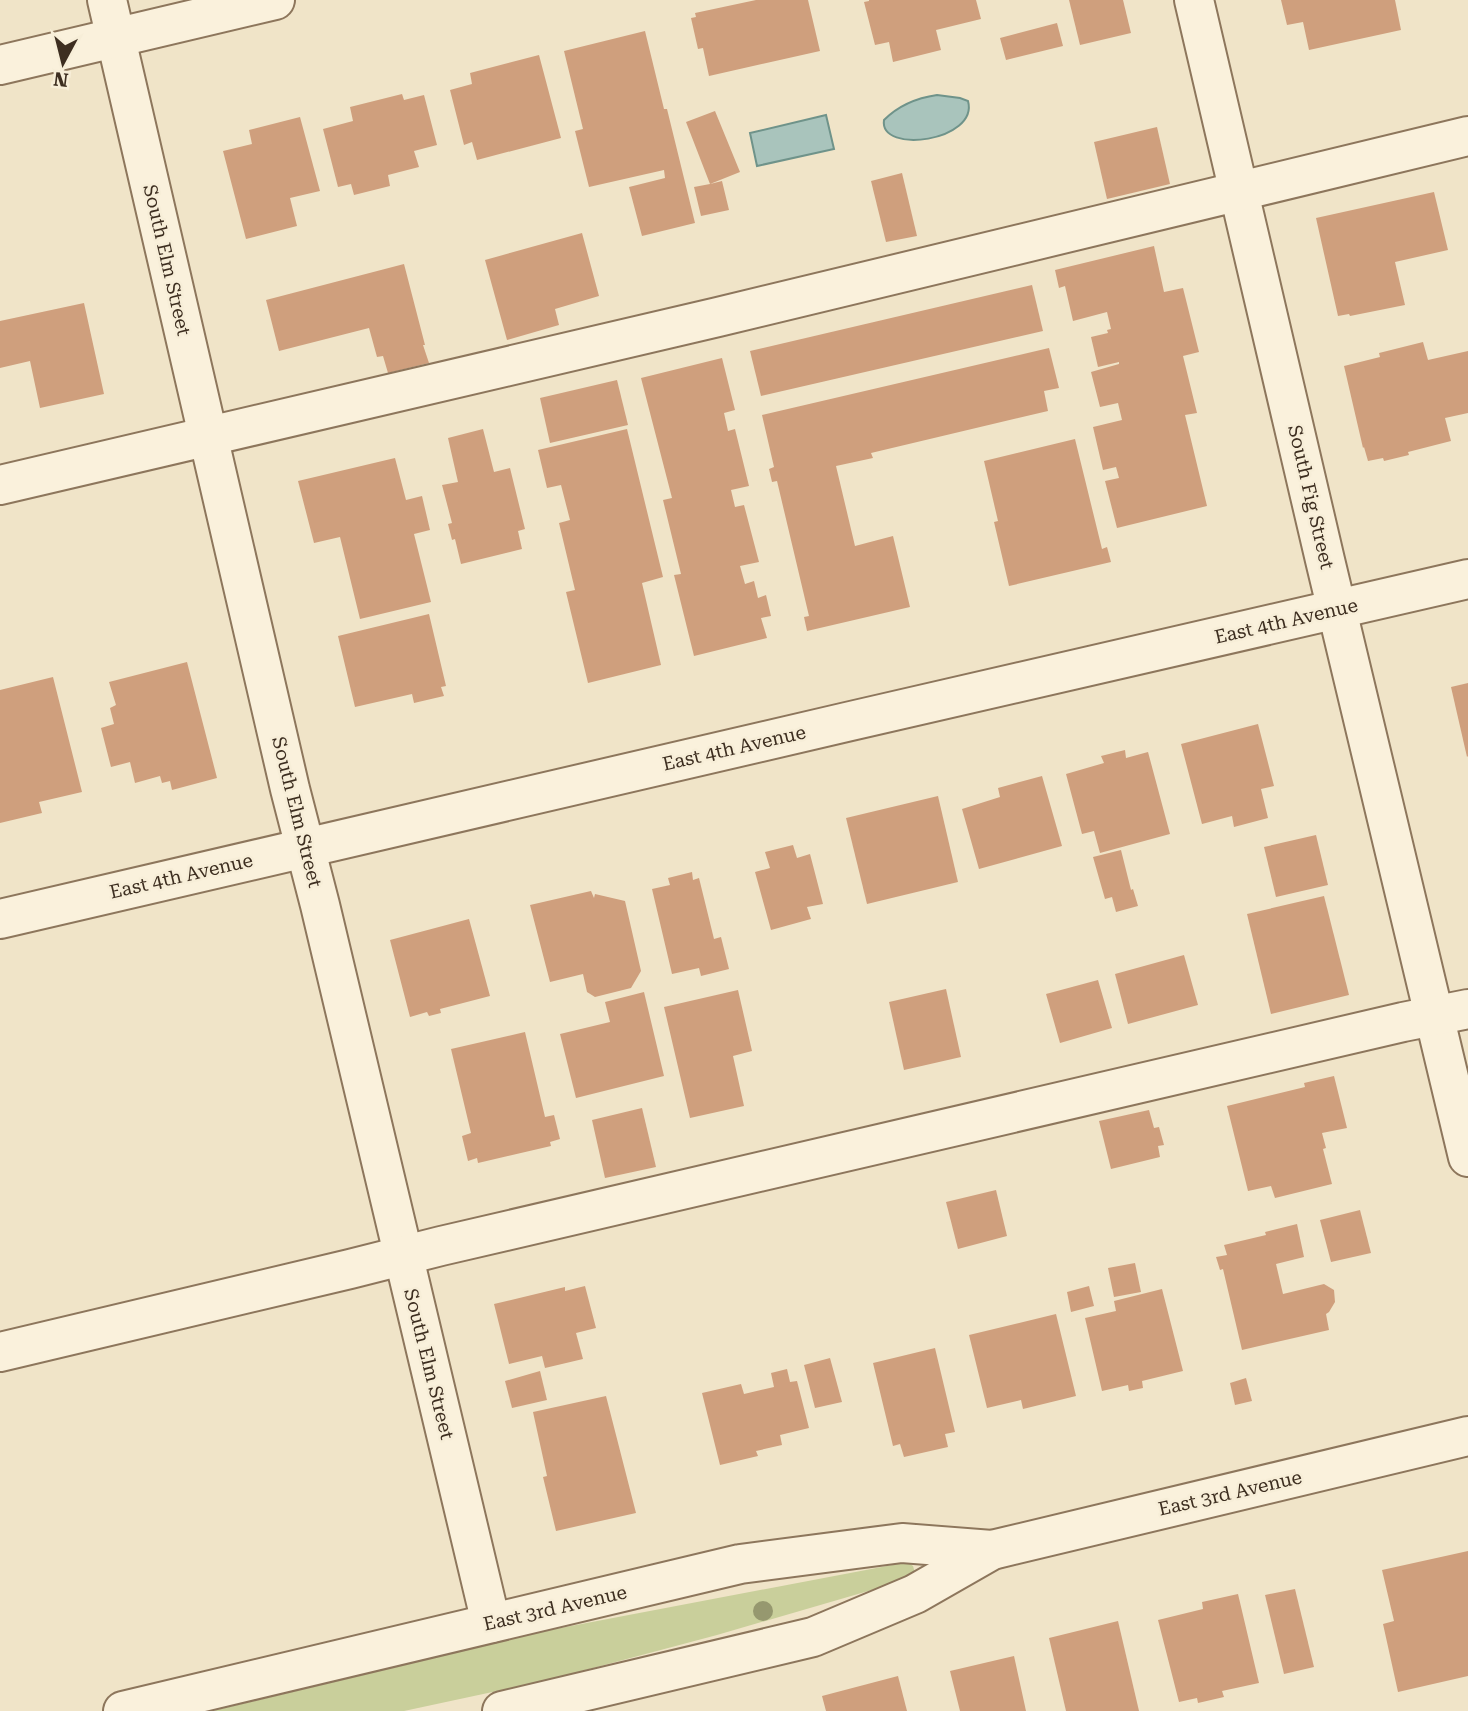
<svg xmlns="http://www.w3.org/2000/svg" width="1468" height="1711" viewBox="0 0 1468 1711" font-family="'Roboto Serif',serif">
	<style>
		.green { fill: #c9cf9b }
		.water { fill: #a9c4bc; stroke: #6f938a; stroke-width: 2 }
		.building { fill: #cf9f7d }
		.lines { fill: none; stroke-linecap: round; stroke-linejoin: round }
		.minor-casing { stroke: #8d765c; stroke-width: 42 }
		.minor { stroke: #faf1dc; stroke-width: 38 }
		.tree { fill: #96986f }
		.labels { text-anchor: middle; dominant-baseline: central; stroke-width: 5; stroke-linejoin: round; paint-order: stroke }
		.street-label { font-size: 19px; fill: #3d2e20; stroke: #f7eed8 }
	</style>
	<rect width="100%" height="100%" fill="#f0e4c8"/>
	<!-- green -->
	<polygon class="green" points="908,1562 913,1566 915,1573 906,1580 717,1635 548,1680 404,1711 212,1711 550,1630"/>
	<!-- water -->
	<g class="water">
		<path d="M937,95L960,98L968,101C979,141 879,155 884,120C899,105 916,98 937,95Z"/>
		<polygon points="826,115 834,149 757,166 750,133"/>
	</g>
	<!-- building -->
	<g class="building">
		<polygon points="756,0 808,0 820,51 709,76 703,48 698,49 691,18 696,17 695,13"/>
		<polygon points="869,0 976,0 981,19 936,30 941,50 893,62 889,42 875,45 864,2 869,1"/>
		<polygon points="1069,0 1123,0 1131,33 1080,45"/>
		<polygon points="1281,0 1395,0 1401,30 1309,50 1303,22 1287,25"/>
		<polygon points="1057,23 1063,46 1006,60 1000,38"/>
		<polygon points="645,31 664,109 667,109 695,223 642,236 629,187 665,178 664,170 589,187 575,131 583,129 564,51"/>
		<polygon points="539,55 561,138 477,160 472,142 464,145 450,90 472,84 470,73"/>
		<polygon points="402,94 404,100 424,95 437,145 414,151 419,167 388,175 390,186 354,195 351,184 338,187 323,129 353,121 350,107"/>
		<polygon points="715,111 740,172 710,184 722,181 729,210 701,216 694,187 710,184 686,122"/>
		<polygon points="300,117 320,191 290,198 297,226 246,239 223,151 252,144 249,130"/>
		<polygon points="1157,127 1170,184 1107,199 1094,142"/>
		<polygon points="902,173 917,236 886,242 871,181"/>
		<polygon points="1434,192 1448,250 1395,262 1405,305 1350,316 1349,314 1338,316 1316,218"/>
		<polygon points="582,233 599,296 555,309 559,325 507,340 485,260"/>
		<polygon points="1154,246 1164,292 1183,288 1199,352 1183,356 1197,413 1185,415 1207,506 1117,528 1105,481 1119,478 1116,467 1103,470 1093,427 1122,420 1118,403 1100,407 1091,372 1119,364 1119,362 1098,367 1091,337 1108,333 1107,330 1111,329 1107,312 1073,321 1065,286 1059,288 1055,270"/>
		<polygon points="404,264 425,345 423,345 429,363 388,373 383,356 377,357 369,328 279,351 266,300"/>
		<polygon points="1032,285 1043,331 761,396 750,351"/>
		<polygon points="84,303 104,394 40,408 30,361 0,368 0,321"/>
		<polygon points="1423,342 1428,360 1468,351 1468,413 1445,418 1451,441 1408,452 1409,455 1384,461 1383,458 1368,461 1364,447 1363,448 1344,366 1380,357 1379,353"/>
		<polygon points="1049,348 1059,388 1044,391 1048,411 871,453 873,458 836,466 855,546 893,536 910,607 807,631 804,617 809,616 777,481 772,482 769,469 774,467 762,415"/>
		<polygon points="722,358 735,410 724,413 728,431 735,429 749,486 731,490 735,507 744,505 759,562 740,566 745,584 754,581 758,598 766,595 771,616 761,618 767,638 694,656 674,575 681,574 663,500 672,498 641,378"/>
		<polygon points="617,380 628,425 550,443 540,398"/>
		<polygon points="483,429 494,472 510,468 525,529 518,531 522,549 461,564 455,539 452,540 448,524 452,523 442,485 458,482 448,438"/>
		<polygon points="627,429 663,577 642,583 661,665 588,683 566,592 575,590 559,523 570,520 561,485 547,488 538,450"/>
		<polygon points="1075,439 1102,549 1107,547 1111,562 1009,586 994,522 998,521 984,461"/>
		<polygon points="395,458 406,500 422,496 430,530 414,534 431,602 360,619 340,537 314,543 298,481"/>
		<polygon points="429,614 446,686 441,687 444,696 414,703 412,694 355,707 338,636"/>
		<polygon points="187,662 217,778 172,790 170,781 162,783 160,776 135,783 130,762 111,767 101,728 114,724 110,708 116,705 109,682"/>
		<polygon points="53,677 82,792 39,802 42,813 0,823 0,690"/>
		<polygon points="1468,683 1468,756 1467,757 1451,687"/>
		<polygon points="1258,724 1274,786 1261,789 1268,818 1234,827 1232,816 1202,824 1181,744"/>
		<polygon points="1125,750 1126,758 1148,752 1170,834 1100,853 1094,831 1082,834 1066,774 1104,763 1101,756"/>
		<polygon points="1042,776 1062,846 979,869 962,809 1000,797 998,788"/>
		<polygon points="938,796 958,882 867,904 846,818"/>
		<polygon points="1316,835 1328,885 1276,897 1264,847"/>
		<polygon points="793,845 797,858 810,854 823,904 807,907 811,919 771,930 755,872 770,868 765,852"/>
		<polygon points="1121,850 1131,890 1133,889 1138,906 1116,912 1112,897 1105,899 1093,857"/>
		<polygon points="692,872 693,880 699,878 714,939 721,937 729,969 701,976 699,968 672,974 652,889 670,885 668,878"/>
		<polygon points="591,891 594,898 595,894 625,901 641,971 631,988 595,997 587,992 583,974 550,982 530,905"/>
		<polygon points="1324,896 1349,995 1271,1014 1247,914"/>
		<polygon points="469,919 490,996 440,1009 441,1013 429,1016 427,1012 410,1017 390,940"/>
		<polygon points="1184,955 1198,1005 1128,1024 1115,974"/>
		<polygon points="1098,980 1112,1028 1060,1043 1046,994"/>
		<polygon points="946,989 961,1057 904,1070 889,1002"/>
		<polygon points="738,990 752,1051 733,1056 744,1106 690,1118 664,1007"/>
		<polygon points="644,992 664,1076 576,1098 560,1034 610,1022 605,1002"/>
		<polygon points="525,1032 545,1117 554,1115 560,1139 550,1142 551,1146 478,1163 477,1158 468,1161 462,1136 471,1133 451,1049"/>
		<polygon points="1334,1076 1347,1128 1322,1133 1326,1148 1323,1149 1332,1184 1275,1198 1271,1186 1248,1191 1227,1106 1305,1087 1304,1083"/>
		<polygon points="642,1108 656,1167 605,1178 592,1120"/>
		<polygon points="1149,1110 1154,1128 1159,1127 1164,1145 1158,1146 1160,1157 1111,1169 1099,1121"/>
		<polygon points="996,1190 1007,1236 958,1249 946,1202"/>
		<polygon points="1360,1210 1371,1253 1331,1262 1320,1220"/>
		<polygon points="1297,1224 1304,1257 1276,1264 1283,1294 1324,1284 1334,1290 1335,1302 1329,1312 1326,1314 1329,1330 1242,1350 1223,1269 1220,1270 1216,1257 1227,1255 1224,1245 1266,1235 1265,1232"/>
		<polygon points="1135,1263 1141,1292 1114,1297 1108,1268"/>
		<polygon points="585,1286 596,1328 576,1333 583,1359 545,1368 542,1356 509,1364 494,1304 565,1287 565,1291"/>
		<polygon points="1089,1286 1094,1306 1071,1312 1067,1292"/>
		<polygon points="1162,1289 1183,1371 1142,1381 1143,1388 1129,1391 1128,1385 1102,1391 1085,1318 1116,1311 1114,1301"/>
		<polygon points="1056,1314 1076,1396 1023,1409 1021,1400 987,1408 969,1335"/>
		<polygon points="935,1348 955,1432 945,1434 948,1447 904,1457 900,1444 893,1446 873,1363"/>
		<polygon points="830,1358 842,1402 815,1408 804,1365"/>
		<polygon points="787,1369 790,1382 797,1381 809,1428 780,1435 782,1445 756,1451 758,1456 720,1465 702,1393 741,1384 744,1394 774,1387 771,1373"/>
		<polygon points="540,1371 547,1400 512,1408 505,1381"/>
		<polygon points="1246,1378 1252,1401 1235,1405 1230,1383"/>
		<polygon points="606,1396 636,1513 556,1531 543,1477 547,1476 533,1412"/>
		<polygon points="1468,1551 1468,1676 1398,1692 1383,1624 1394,1621 1382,1570"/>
		<polygon points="1295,1589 1314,1667 1284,1674 1265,1595"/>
		<polygon points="1238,1594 1259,1683 1222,1691 1224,1697 1198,1703 1197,1698 1179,1702 1158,1620 1203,1609 1202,1602"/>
		<polygon points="1118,1621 1139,1711 1066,1711 1049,1638"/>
		<polygon points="1014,1656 1026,1711 960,1711 950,1671"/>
		<polygon points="898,1676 907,1711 826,1711 822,1696"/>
	</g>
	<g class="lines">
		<defs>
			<g id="minor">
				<polyline points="107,0 290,789 320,905 491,1623"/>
				<polyline points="1194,0 1325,560 1468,1157"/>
				<polyline points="0,65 275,0"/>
				<polyline points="0,485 718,317 1468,136"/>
				<path d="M0,919C488,802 979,693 1468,579"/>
				<polyline points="0,1352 350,1269 441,1246 1403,1022 1468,1009"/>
				<polyline points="123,1711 740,1564 902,1543 992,1550"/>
				<polyline points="502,1711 813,1637 915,1594 992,1550 1468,1436"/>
			</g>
		</defs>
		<!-- minor casing -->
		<use href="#minor" class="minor-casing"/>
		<!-- minor -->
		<use href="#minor" class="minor"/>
	</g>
	<!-- trees -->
	<circle class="tree" cx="763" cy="1611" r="10"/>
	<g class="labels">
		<!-- street labels -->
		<g class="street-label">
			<text transform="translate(167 260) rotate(77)">South Elm Street</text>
			<text transform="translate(1311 497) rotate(77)">South Fig Street</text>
			<text transform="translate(1286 621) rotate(-13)">East 4th Avenue</text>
			<text transform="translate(734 748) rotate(-13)">East 4th Avenue</text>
			<text transform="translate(297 812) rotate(76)">South Elm Street</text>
			<text transform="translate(181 876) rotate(-13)">East 4th Avenue</text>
			<text transform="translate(429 1364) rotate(76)">South Elm Street</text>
			<text transform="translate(1230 1493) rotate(-13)">East 3rd Avenue</text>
			<text transform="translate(555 1608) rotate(-13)">East 3rd Avenue</text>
		</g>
	</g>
	<!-- north arrow -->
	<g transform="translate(63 63) rotate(187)" stroke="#f7eed8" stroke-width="5" paint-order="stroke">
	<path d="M0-5L12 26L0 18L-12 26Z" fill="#3d2e20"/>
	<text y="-10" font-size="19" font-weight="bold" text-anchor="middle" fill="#3d2e20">N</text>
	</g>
</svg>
